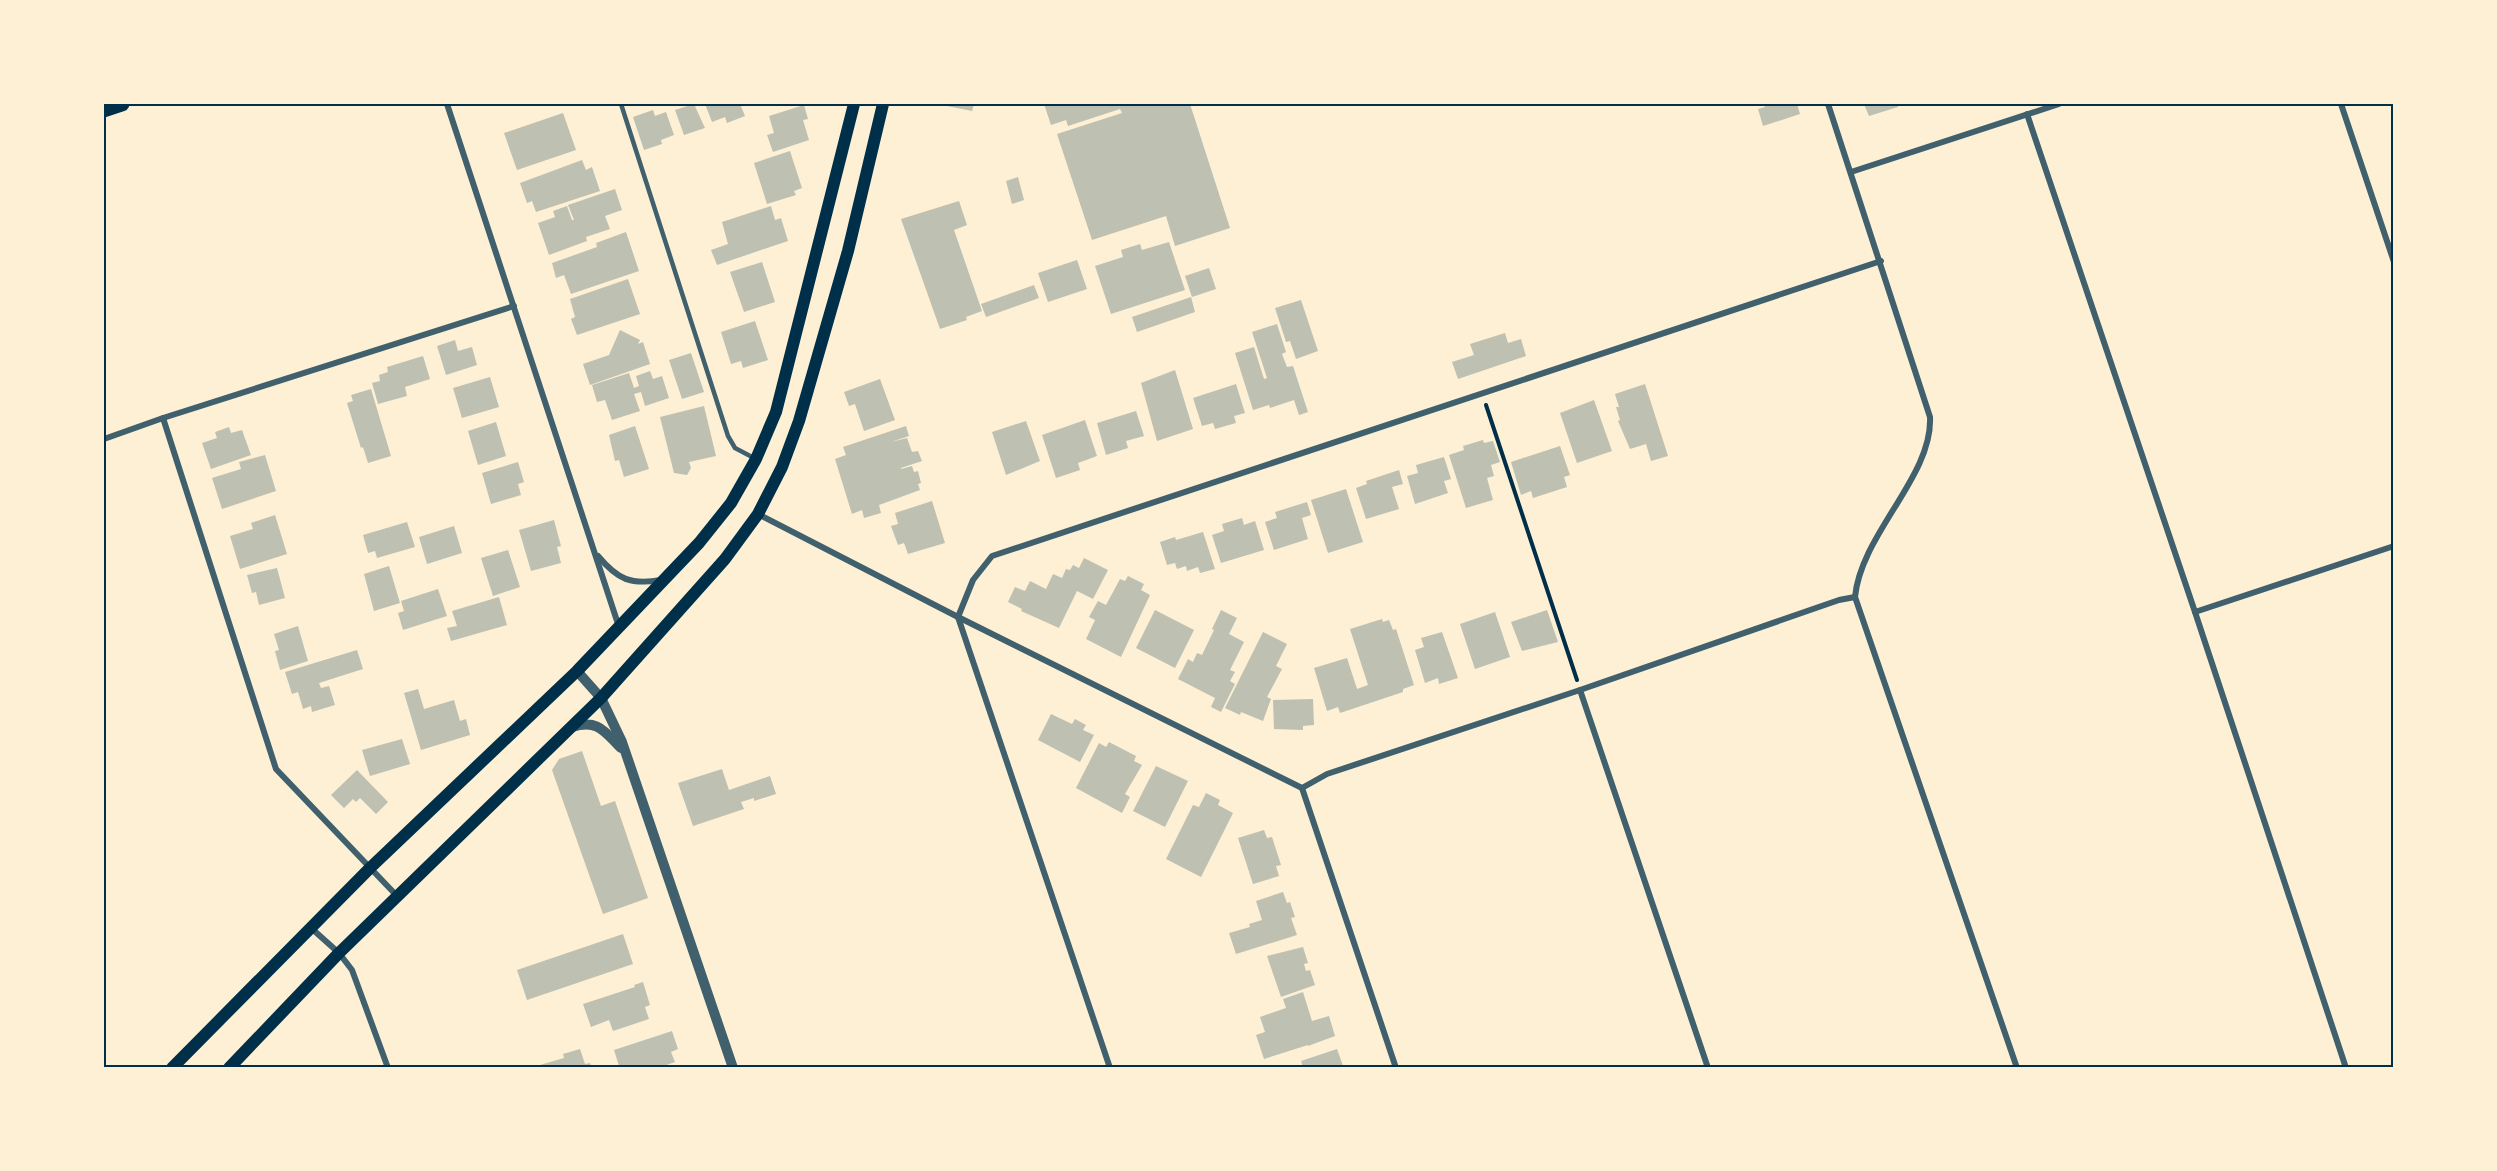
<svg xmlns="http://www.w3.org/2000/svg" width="2497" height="1171" viewBox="0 0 2497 1171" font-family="'Noto Sans',sans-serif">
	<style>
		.building { fill: #bec0b2 }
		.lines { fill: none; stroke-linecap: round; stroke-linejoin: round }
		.path { stroke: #003049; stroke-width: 4 }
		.service { stroke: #3f606c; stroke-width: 4.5 }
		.minor { stroke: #3f606c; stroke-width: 6 }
		.tertiary { stroke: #3f606c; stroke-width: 10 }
		.secondary { stroke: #003049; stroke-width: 12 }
		.primary { stroke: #003049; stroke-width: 15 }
		.neatline { fill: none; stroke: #003049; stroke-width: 2 }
	</style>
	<rect width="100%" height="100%" fill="#fdf0d5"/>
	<!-- building -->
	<g class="building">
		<polygon points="694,104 705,128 684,135 675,110"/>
		<polygon points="705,104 740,104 745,116 727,123 725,117 712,122"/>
		<polygon points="937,104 974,104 972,111"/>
		<polygon points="1044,104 1190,104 1230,228 1175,246 1166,216 1092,240 1057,134 1122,113 1120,109 1068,126 1066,120 1051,125"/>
		<polygon points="1764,104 1797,104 1800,114 1763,126 1758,109 1765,107"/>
		<polygon points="1864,104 1897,104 1898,107 1869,116"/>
		<polygon points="804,105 808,119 803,120 809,140 773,152 767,135 774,133 769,116"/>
		<polygon points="653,110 655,116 666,112 674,135 661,140 662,144 644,150 633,117"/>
		<polygon points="563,113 576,150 517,170 504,133"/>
		<polygon points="790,151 802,188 794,191 796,195 767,204 754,163"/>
		<polygon points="582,160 586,170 592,167 600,191 536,212 532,201 527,203 520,183"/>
		<polygon points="1018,177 1024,200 1012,204 1006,181"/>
		<polygon points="615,189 622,210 605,216 610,229 586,237 587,241 549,255 538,223 555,217 553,211 567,206 572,220 574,220 568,205"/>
		<polygon points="959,201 967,225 954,230 982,311 966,317 967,320 940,329 901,219"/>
		<polygon points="771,206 775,220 781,218 788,241 717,265 711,250 728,244 722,222"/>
		<polygon points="626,232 639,271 571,294 564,275 556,278 552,263 597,247 596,243"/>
		<polygon points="1169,242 1185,290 1111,314 1095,266 1123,257 1121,250 1140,244 1142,250"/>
		<polygon points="1077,260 1087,289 1048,302 1038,273"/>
		<polygon points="762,262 775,302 744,312 730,272"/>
		<polygon points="1209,268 1216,289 1192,297 1185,276"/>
		<polygon points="628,279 640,314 577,335 571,319 575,317 570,299"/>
		<polygon points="1034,285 1039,298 986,317 981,304"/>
		<polygon points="1191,297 1195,312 1137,332 1132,317"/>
		<polygon points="1301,300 1318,351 1296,359 1290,341 1286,342 1275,308"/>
		<polygon points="755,321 768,360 743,368 741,361 731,364 721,332"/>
		<polygon points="1277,324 1286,352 1282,354 1287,367 1293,366 1308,412 1299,415 1294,400 1270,408 1269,405 1253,410 1235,353 1254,347 1264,379 1267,378 1252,332"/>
		<polygon points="620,330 640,340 638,344 643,342 650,364 590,385 583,364 609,355"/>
		<polygon points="1505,333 1508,343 1521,339 1526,356 1458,379 1452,362 1474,355 1470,344"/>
		<polygon points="455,340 458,351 472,347 477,365 446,375 437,346"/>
		<polygon points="691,353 704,392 682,399 669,360"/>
		<polygon points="423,356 430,379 405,387 407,396 378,404 372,383 380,381 379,375 388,372 387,367"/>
		<polygon points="1175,370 1193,429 1157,441 1141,383"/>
		<polygon points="650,371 653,379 662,376 669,398 645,406 641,392 634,394 640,411 612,420 605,400 597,402 592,385 629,373 634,388 639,386 636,376"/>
		<polygon points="490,377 499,407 462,418 453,388"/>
		<polygon points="880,379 895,420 864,431 855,404 849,406 844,392"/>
		<polygon points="1236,384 1245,413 1234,416 1236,423 1215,429 1213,423 1202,426 1193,398"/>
		<polygon points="1645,384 1668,456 1651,461 1646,444 1630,449 1618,421 1620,420 1616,407 1619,407 1615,394"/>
		<polygon points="371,389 391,456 368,463 363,447 361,448 347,403 353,401 351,395"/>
		<polygon points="1594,400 1612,451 1577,463 1560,413"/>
		<polygon points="704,406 716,456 689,462 691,468 687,475 674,473 660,417"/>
		<polygon points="1136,411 1144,436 1126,441 1128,448 1106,455 1097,423"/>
		<polygon points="1085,420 1097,456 1078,463 1080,470 1056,478 1042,435"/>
		<polygon points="1026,421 1040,461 1006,475 992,432"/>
		<polygon points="496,422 506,456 478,465 468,431"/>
		<polygon points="635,426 649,469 624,477 619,460 615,461 609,435"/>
		<polygon points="906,426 909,436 891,442 907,438 912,452 918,451 922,461 901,468 901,469 912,466 914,472 918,471 921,483 918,484 920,490 879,505 881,513 864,518 862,510 852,514 835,459 846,455 843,447"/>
		<polygon points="229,427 231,433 242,430 251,455 211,469 202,443 217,438 215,432"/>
		<polygon points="1483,440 1484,443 1493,441 1500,462 1491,465 1494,476 1487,478 1493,500 1466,508 1449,455 1464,450 1463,446"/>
		<polygon points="1560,446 1570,475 1564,477 1567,487 1533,498 1531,491 1521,495 1511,462"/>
		<polygon points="265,455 276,491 222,509 212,478 241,469 239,462"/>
		<polygon points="1444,457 1451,479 1444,481 1448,493 1415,504 1407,476 1418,473 1416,465"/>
		<polygon points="518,462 524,482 518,484 521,495 491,504 482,473"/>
		<polygon points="1399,470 1403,484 1392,487 1399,509 1366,519 1356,488 1367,484 1366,481"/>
		<polygon points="1346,489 1363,542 1328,553 1311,500"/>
		<polygon points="932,501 945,543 908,554 904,543 898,545 891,526 898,524 895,513"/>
		<polygon points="1307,502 1311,515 1302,518 1308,539 1274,550 1265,522 1277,518 1275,512"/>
		<polygon points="275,515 287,554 240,569 230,536 253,529 251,523"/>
		<polygon points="1242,518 1244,525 1255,521 1264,550 1221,563 1212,535 1224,531 1222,524"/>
		<polygon points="554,520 561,546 557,547 561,563 531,571 519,530"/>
		<polygon points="407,522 415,547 377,558 375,551 368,553 363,535"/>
		<polygon points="454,526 462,553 427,564 419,537"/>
		<polygon points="1203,532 1215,569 1200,573 1198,567 1187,571 1186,566 1177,569 1175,563 1167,565 1160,542 1175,537 1176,540"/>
		<polygon points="508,550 520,587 493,596 481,558"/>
		<polygon points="1084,558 1108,570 1093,599 1077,591 1059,628 1021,611 1022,609 1008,602 1015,587 1025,591 1030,581 1046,589 1053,574 1062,578 1066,569 1070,570 1073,565 1079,568"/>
		<polygon points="389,566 400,603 374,611 364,574"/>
		<polygon points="277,568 285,598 259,605 256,592 252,593 247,575"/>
		<polygon points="1128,576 1144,584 1141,590 1150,595 1121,657 1086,639 1095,620 1089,617 1098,601 1106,605 1120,579 1125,581"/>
		<polygon points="438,589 447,616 403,630 398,613 404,611 401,601"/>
		<polygon points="499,597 507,625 451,641 447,628 457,626 452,611"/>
		<polygon points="1155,610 1194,630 1175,668 1136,648"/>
		<polygon points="1221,610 1237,618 1229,634 1244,642 1230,670 1235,672 1230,681 1235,684 1221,712 1211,707 1215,698 1178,679 1188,659 1193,662 1197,653 1202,655 1214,630 1212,629"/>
		<polygon points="1547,610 1558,642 1522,651 1511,622"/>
		<polygon points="1495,612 1510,657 1475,669 1460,624"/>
		<polygon points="1382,619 1383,622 1389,620 1393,630 1396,629 1414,685 1403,689 1403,692 1340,713 1338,707 1327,711 1314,668 1347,658 1357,689 1368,685 1350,629"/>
		<polygon points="298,626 308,661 280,670 275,651 279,650 274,634"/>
		<polygon points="1263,632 1287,644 1276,666 1282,669 1267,697 1271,699 1263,721 1241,712 1240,715 1225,708"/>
		<polygon points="1442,632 1458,678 1439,684 1438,678 1425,683 1415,650 1424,647 1421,638"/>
		<polygon points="357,650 363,669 319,683 321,688 329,686 335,705 312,712 311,706 303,709 298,692 292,694 285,672"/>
		<polygon points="418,689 424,709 454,700 460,721 466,719 470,735 421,750 404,693"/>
		<polygon points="1313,699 1314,725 1303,726 1303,730 1274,729 1273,700"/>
		<polygon points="1051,714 1072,724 1075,719 1086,725 1083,730 1094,735 1080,762 1038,740"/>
		<polygon points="402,739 410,764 370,776 362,750"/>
		<polygon points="1109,742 1136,756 1134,761 1142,765 1125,794 1130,797 1122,813 1076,788 1099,743 1106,747"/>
		<polygon points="582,751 601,806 615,801 648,898 603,914 552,770 559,759"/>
		<polygon points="1156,766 1188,781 1165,827 1133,811"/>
		<polygon points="722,769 729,790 770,776 776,794 754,801 754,798 741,802 744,809 693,826 678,783"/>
		<polygon points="357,770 388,802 376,814 360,798 356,802 353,799 344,808 331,795"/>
		<polygon points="1206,793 1220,800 1218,805 1233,813 1201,877 1166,859 1193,805 1199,807"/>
		<polygon points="1264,830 1267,838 1272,837 1281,865 1276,866 1279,876 1253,884 1238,838"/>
		<polygon points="1283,892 1287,903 1290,902 1295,917 1291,918 1297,935 1236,954 1229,933 1250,927 1249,924 1262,920 1256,901"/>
		<polygon points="623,934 633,964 527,1000 517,970"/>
		<polygon points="1303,947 1308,963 1304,964 1306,971 1310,970 1315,985 1281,997 1267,956"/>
		<polygon points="643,982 650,1005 645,1007 649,1019 613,1031 609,1020 591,1027 583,1004 635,987 634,985"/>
		<polygon points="1303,992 1312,1021 1329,1016 1335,1036 1308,1046 1308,1045 1264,1059 1256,1035 1265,1032 1260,1017 1286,1008 1283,999"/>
		<polygon points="672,1031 678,1049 671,1052 675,1062 658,1068 625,1068 624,1065 619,1066 614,1050"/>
		<polygon points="580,1049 585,1064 590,1063 592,1068 541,1068 540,1065 564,1058 563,1054"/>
		<polygon points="1337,1049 1343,1066 1303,1068 1301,1061"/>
	</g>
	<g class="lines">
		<!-- path -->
		<polyline class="path" points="1486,405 1577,680"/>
		<!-- service -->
		<polyline class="service" points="621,104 728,436 735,448 754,458"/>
		<!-- minor -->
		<g class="minor">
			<polyline points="447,104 619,627"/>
			<path d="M1828,104L1930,417C1933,476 1861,534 1855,597L2017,1068"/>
			<polyline points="2341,104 2394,262"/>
			<polyline points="2027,114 2195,612 2346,1068"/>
			<polyline points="1851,172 2059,104"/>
			<polyline points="163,418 276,769 398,897"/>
			<polyline points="104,439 163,418 514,306"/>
			<polyline points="758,514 958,617 1302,788"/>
			<path d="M598,556C618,580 631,585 661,580"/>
			<polyline points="2195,612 2394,546"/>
			<polyline points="1580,690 1708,1068"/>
			<polyline points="1302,788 1327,774 1580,690 1839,600 1855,597"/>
			<polyline points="1302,788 1396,1068"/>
			<polyline points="310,927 339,953 352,970 388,1068"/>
			<polyline points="1110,1068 958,617 973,580 992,556 1881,261"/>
		</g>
		<!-- tertiary -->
		<g class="tertiary">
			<polyline points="577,671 601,698 622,742 733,1068"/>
			<path d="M572,727C598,719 604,731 621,748"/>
		</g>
		<!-- secondary -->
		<g class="secondary">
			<polyline points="172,1068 370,868 577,671 699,543 731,503 756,459 776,412 854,104"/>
			<polyline points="229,1068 339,953 601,698 725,559 758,514 782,467 799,421 848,251 883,104"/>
		</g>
		<!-- primary -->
		<polyline class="primary" points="104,110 122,104"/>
	</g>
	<!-- border -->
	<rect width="2497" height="1171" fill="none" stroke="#fdf0d5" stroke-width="210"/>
	<rect x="105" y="105" width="2287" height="961" class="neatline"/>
</svg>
